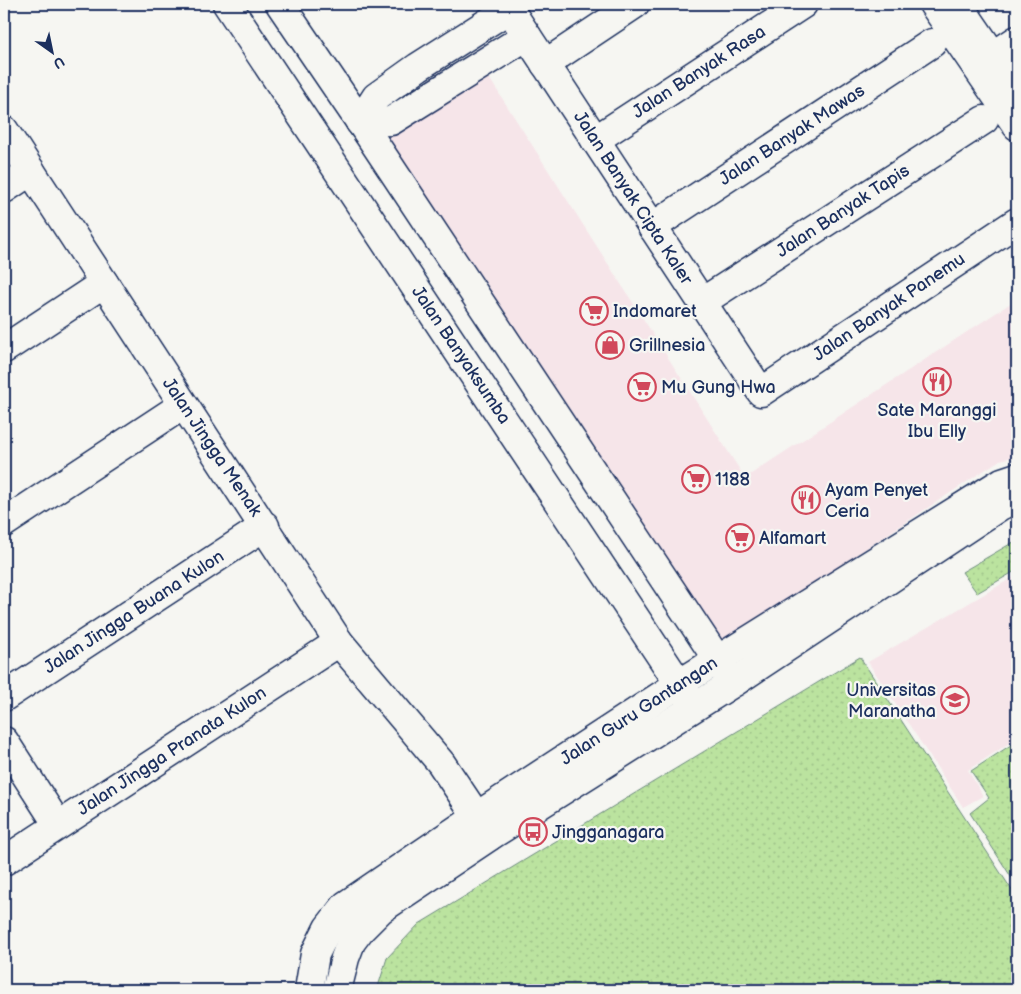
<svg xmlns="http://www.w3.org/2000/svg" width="1021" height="994" viewBox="0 0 1021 994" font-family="'Balsamiq Sans',sans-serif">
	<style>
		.built { fill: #f6e5e9 }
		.grass { fill: url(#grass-dots); stroke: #6b897e }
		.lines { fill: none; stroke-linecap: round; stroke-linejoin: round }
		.minor-casing { stroke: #1b2f5e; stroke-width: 31 }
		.minor { stroke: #f6f6f2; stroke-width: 28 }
		.labels { text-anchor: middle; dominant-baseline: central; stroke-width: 4.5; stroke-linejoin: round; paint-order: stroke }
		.street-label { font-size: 18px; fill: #1b2f5e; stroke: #f6f6f2 }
		.poi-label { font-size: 18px; fill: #1b2f5e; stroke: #f6f6f2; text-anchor: start }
	</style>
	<defs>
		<pattern id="grass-dots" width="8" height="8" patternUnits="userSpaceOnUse" patternTransform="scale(1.25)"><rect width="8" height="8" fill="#bbe39f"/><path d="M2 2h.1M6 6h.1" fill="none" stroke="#a0c38b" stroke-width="1.8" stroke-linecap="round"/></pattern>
	</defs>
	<rect width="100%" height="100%" fill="#f6f6f2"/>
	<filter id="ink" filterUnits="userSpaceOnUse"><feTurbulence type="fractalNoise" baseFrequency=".02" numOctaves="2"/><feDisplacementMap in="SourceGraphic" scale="10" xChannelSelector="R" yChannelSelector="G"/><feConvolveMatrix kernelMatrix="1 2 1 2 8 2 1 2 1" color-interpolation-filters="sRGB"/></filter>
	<g filter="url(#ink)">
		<!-- built -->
		<g class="built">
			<polygon points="486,73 745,478 1017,299 1017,456 1000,460 720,645 382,141"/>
			<polygon points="1017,575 1017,738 968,770 983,796 963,807 868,662"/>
		</g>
		<!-- grass -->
		<g class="grass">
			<polygon points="1017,540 1017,570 977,593 962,572"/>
			<polygon points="860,657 1017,898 1017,990 377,990 387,958 419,924"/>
			<polygon points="1017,741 1017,886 970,813 989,798 971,771"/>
		</g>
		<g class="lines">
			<defs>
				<g id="minor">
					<polyline points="227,4 690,700"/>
					<polyline points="280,4 369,135 727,674"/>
					<polyline points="506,4 761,392 1017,222"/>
					<polyline points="933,4 1017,126"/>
					<polyline points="958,4 1017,90"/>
					<polyline points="993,56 1017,40"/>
					<polyline points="545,64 635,4"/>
					<polyline points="360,122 391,121 527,36"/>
					<polyline points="360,122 376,97 418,67 509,9"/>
					<polyline points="4,130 339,642 441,763 490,836"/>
					<polyline points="595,140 803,4"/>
					<polyline points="4,189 31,171"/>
					<polyline points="652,227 932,43"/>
					<polyline points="702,302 984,120"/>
					<polyline points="4,349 104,283"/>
					<polyline points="4,523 183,405"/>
					<polyline points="4,697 265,526"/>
					<polyline points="4,741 58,825"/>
					<polyline points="4,861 339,642"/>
					<polyline points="309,990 315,954 328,928 346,905 477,816 679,684 1002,482 1017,477"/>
					<polyline points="337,990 345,958 351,942 360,930 381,909 490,836 733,683 1000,506 1017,498"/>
				</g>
			</defs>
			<!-- minor casing -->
			<use href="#minor" class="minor-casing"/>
			<!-- minor -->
			<use href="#minor" class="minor"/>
		</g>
	</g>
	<!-- icons -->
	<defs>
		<symbol id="supermarket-ring" viewBox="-11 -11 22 22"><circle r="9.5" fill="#f6f6f2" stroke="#d1495b" stroke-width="1.5"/><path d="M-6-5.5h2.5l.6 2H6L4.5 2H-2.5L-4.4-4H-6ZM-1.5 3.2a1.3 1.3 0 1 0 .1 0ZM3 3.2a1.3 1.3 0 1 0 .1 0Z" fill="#d1495b"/></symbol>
		<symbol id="shop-ring" viewBox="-11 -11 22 22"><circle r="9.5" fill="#f6f6f2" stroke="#d1495b" stroke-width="1.5"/><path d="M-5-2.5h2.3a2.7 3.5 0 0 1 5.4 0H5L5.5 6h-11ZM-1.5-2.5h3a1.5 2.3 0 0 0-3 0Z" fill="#d1495b"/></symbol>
		<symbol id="restaurant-ring" viewBox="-11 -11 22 22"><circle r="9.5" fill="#f6f6f2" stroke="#d1495b" stroke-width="1.5"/><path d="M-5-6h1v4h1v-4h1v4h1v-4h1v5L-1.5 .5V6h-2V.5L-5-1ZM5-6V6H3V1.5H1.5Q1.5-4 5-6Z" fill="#d1495b"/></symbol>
		<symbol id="university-ring" viewBox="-11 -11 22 22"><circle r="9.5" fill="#f6f6f2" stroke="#d1495b" stroke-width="1.5"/><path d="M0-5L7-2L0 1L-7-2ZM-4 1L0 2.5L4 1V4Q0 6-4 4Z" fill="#d1495b"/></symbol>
		<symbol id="bus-ring" viewBox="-11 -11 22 22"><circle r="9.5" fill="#f6f6f2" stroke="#d1495b" stroke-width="1.5"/><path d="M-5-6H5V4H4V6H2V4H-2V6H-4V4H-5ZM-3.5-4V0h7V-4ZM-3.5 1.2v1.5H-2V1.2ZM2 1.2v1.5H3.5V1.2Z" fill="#d1495b"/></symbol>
	</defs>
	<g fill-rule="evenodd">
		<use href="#supermarket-ring" x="578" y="295" width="32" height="32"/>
		<use href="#shop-ring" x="594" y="329" width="32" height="32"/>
		<use href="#restaurant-ring" x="921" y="366" width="32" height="32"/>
		<use href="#supermarket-ring" x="626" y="371" width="32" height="32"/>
		<use href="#supermarket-ring" x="680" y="463" width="32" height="32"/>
		<use href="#restaurant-ring" x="790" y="484" width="32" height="32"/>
		<use href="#supermarket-ring" x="724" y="522" width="32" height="32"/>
		<use href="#university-ring" x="939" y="684" width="32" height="32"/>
		<use href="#bus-ring" x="517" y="816" width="32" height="32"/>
	</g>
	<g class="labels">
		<!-- street labels -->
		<g class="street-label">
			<text transform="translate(699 72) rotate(-33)">Jalan Banyak Rasa</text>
			<text transform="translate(792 135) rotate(-33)">Jalan Banyak Mawas</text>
			<text transform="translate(633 198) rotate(57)">Jalan Banyak Cipta Kaler</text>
			<text transform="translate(843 211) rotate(-33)">Jalan Banyak Tapis</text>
			<text transform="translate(889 307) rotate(-34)">Jalan Banyak Panemu</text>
			<text transform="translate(461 355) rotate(56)">Jalan Banyaksumba</text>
			<text transform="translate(212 447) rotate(56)">Jalan Jingga Menak</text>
			<text transform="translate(134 612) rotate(-33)">Jalan Jingga Buana Kulon</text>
			<text transform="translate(639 711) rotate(-33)">Jalan Guru Gantangan</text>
			<text transform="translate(172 751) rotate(-33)">Jalan Jingga Pranata Kulon</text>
		</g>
		<!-- poi labels -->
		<g class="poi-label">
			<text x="613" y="311">Indomaret</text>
			<text x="629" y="345">Grillnesia</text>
			<text x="661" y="387">Mu Gung Hwa</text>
			<text x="937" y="410" text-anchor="middle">Sate Maranggi<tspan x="937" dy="21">Ibu Elly</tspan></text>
			<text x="715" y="479">1188</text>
			<text x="825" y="490">Ayam Penyet<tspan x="825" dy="21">Ceria</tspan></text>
			<text x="759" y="538">Alfamart</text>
			<text x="936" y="690" text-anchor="end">Universitas<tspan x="936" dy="21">Maranatha</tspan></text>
			<text x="552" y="832">Jingganagara</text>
		</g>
	</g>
	<!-- margin -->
	<rect width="1021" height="994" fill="none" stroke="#f6f6f2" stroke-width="20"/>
	<rect x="10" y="10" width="1001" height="974" fill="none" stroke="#1b2f5e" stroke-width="2" filter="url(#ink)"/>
	<!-- north arrow -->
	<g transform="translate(52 52) rotate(147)" stroke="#f6f6f2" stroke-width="4" paint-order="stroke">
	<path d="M0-4L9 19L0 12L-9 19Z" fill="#1b2f5e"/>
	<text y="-8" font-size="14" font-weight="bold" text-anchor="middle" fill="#1b2f5e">U</text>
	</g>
</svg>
